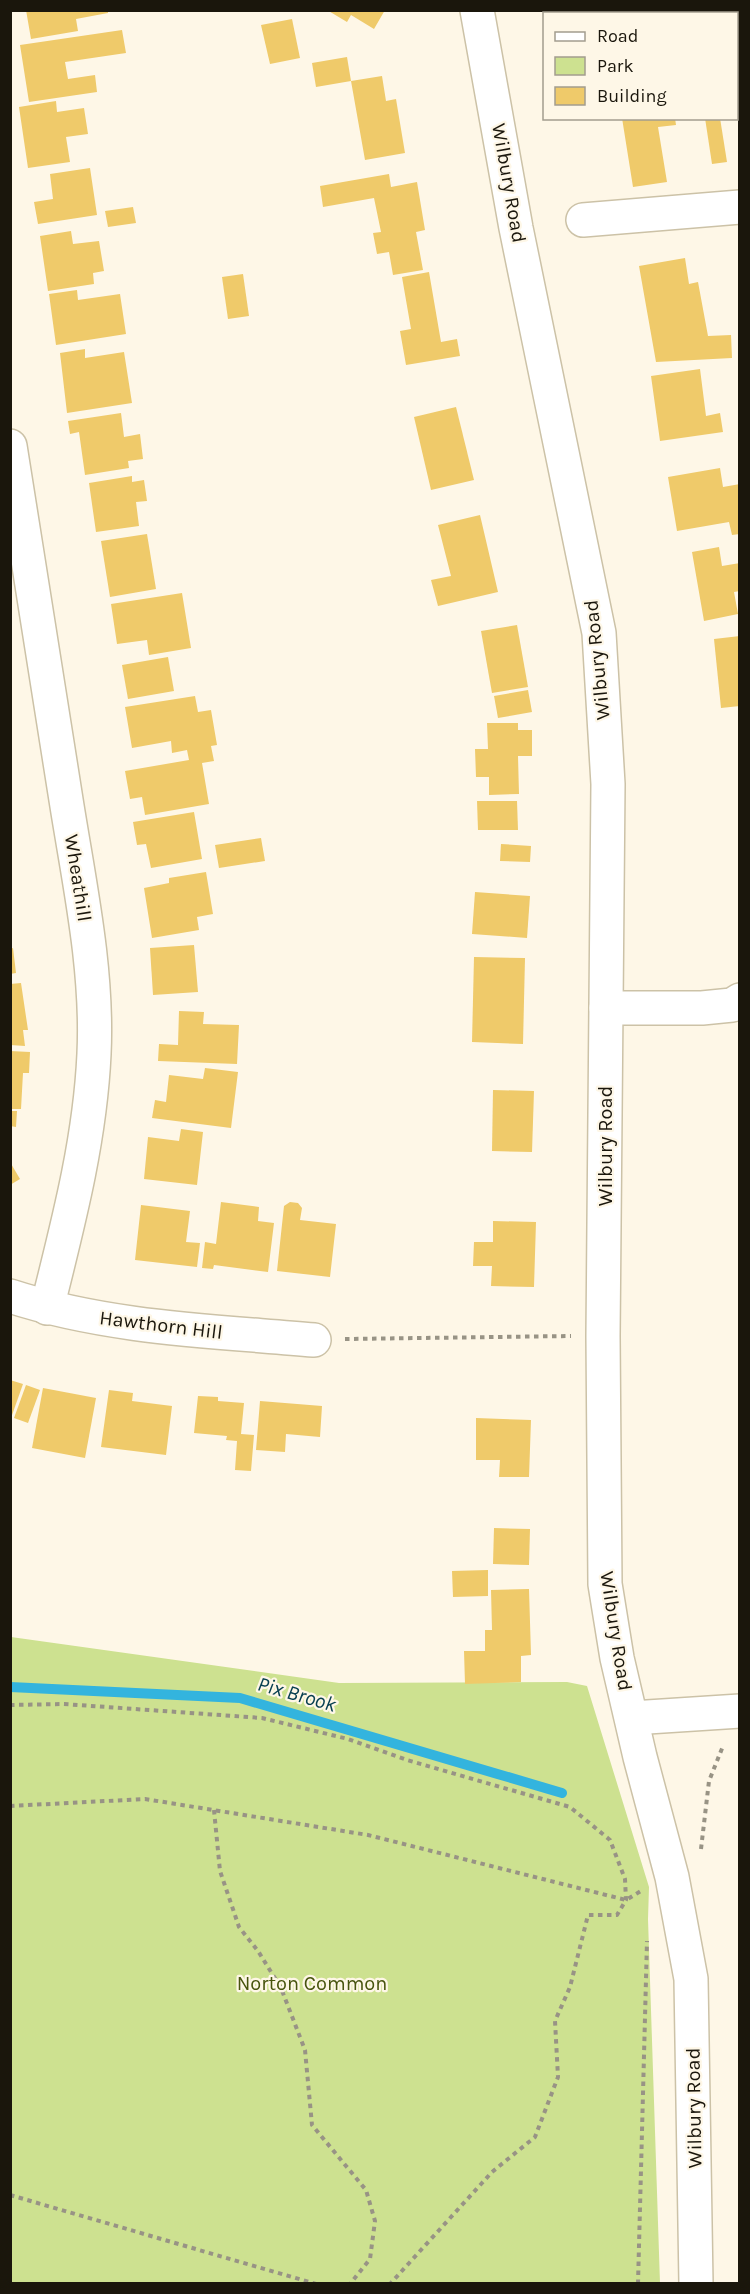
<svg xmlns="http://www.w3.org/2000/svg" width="750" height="2294" viewBox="0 0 750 2294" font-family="Karla,sans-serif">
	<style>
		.green { fill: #cde190 }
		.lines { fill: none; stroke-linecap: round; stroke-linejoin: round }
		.stream { stroke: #33b4de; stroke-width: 10 }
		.building { fill: #efca6a }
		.minor-casing { stroke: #ccc2a7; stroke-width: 36 }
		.path { stroke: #989385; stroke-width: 4; stroke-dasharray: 4.5 4.5; stroke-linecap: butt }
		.minor { stroke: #fff; stroke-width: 33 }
		.labels { text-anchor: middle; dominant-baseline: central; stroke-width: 4.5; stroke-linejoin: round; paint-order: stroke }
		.street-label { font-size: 20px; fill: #1a160c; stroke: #fef7e7 }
		.park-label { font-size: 20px; fill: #47540e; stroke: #fef7e7 }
		.water-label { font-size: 21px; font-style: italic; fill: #094051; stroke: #fef7e7 }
	</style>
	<rect width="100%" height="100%" fill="#fef7e7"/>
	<!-- green -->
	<polygon class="green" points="11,1637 339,1683 567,1682 587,1686 649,1887 648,1919 660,2283 11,2284"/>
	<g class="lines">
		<!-- stream -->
		<polyline class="stream" points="10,1687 240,1698 562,1793"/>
	</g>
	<!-- building -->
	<g class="building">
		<polygon points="26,10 108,10 108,13 76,19 78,31 31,39"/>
		<polygon points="327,10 385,10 374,29 351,15 347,22"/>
		<rect x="571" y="10" width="50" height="4"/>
		<polygon points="292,19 300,58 270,64 261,25"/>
		<polygon points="122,30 126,53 65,62 68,79 95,75 97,92 29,102 20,45"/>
		<polygon points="347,57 351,81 316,87 312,63"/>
		<polygon points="382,76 386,101 396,99 405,153 365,160 351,81"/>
		<polygon points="56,101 57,112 84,108 88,134 66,137 70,162 28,168 19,107"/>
		<polygon points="622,118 675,118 676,125 658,127 667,182 633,187"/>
		<polygon points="705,118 720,118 727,162 712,164"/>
		<polygon points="90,168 97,215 38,224 34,202 53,199 50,174"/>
		<polygon points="389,174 391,187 417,182 425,230 416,232 423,270 393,275 389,252 377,254 373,233 381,232 374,198 323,207 320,186"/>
		<polygon points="133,207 136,223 108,227 105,211"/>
		<polygon points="71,231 73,244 99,241 104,271 93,273 94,284 48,291 40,236"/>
		<polygon points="685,258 689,284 698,282 708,336 731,335 732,358 656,362 639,266"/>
		<polygon points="429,272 441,342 457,339 460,356 406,365 400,331 411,329 402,277"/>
		<polygon points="243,274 249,316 228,319 222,277"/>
		<polygon points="77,290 78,300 120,294 126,334 56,345 49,294"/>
		<polygon points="85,349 85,358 124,352 132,403 67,413 60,353"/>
		<polygon points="700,369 706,416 720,413 723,432 660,441 651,376"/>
		<polygon points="456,407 474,480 431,490 414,417"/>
		<polygon points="121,413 124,437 140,434 143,459 128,461 129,468 85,475 79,432 70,434 68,421"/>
		<polygon points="720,468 723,487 740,484 740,534 732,535 729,522 677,531 668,477"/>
		<polygon points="132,476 132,482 144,480 147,501 136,502 139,526 96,532 89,483"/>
		<polygon points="480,515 498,592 438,606 431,580 451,576 438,525"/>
		<polygon points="147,534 156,589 110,597 101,541"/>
		<polygon points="719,547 722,566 740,563 740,591 734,592 738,614 704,621 692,552"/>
		<polygon points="182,593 191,648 149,655 147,640 117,644 111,604"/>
		<polygon points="517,625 528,687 492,693 481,631"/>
		<polygon points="740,636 740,706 721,708 714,639"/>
		<polygon points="168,657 174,691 128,699 122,665"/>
		<polygon points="528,690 532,712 498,718 494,696"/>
		<polygon points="195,696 198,712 211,710 217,745 211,746 214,761 202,763 209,804 145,815 142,797 130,799 125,771 189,760 187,750 172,753 171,741 132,748 125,707"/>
		<polygon points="487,723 518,723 518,730 532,730 532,756 518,756 519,794 489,795 489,777 476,777 475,749 488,749"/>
		<polygon points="477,801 517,801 518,830 478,830"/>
		<polygon points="194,812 202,859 151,868 146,844 137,845 133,822"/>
		<polygon points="261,838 265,861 219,868 215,845"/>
		<polygon points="501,844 531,846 530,862 500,861"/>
		<polygon points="206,872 213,914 197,917 199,930 152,938 144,888 169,883 169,878"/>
		<polygon points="475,892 530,896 527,938 472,934"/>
		<polygon points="194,945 198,992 153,995 150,948"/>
		<polygon points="13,948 16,973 10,974 10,949"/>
		<polygon points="474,957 525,958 523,1044 472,1042"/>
		<polygon points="21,983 28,1030 23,1030 25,1046 10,1045 10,984"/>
		<polygon points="179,1011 204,1012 203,1024 239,1025 237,1064 158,1061 159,1044 178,1045"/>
		<polygon points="10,1051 30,1052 29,1073 23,1073 21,1109 10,1109"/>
		<polygon points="205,1068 238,1072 231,1128 152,1118 155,1100 166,1102 169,1075 203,1079"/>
		<polygon points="493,1090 534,1091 532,1152 492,1151"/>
		<polygon points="10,1111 17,1111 16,1127 10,1126"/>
		<polygon points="181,1129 203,1132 197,1185 144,1179 148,1137 179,1141"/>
		<polygon points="10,1162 20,1179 10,1185"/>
		<polygon points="221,1202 259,1207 258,1221 274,1223 268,1272 214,1265 213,1269 202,1268 205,1242 216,1244"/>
		<polygon points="290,1202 298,1203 302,1208 300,1220 336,1224 330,1277 277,1271 284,1206"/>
		<polygon points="141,1205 190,1211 186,1242 200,1243 197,1267 135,1260"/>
		<polygon points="493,1221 536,1222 534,1287 491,1286 492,1266 473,1266 474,1242 493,1242"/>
		<polygon points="10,1380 23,1384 11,1418 10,1418"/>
		<polygon points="26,1385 40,1390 28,1423 14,1418"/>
		<polygon points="43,1388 96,1398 85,1458 32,1448"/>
		<polygon points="109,1390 133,1393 132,1401 172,1406 166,1455 101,1447"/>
		<polygon points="198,1396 218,1397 218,1401 244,1403 241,1434 254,1435 251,1471 235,1470 237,1441 226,1440 227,1436 194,1433"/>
		<polygon points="260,1401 322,1406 320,1437 286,1434 285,1452 256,1450"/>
		<polygon points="476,1418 531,1420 529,1477 499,1477 500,1460 476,1460"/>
		<polygon points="494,1528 530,1529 529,1565 493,1564"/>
		<polygon points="488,1570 488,1596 453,1597 452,1571"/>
		<polygon points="529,1589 531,1655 521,1656 521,1682 465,1684 464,1651 485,1651 485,1630 492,1630 491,1590"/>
	</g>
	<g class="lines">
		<defs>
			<g id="minor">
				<polyline points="477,10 516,228 599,633 608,784 603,1336 605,1584 617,1658 640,1757 672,1877 691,1979 696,2284"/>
				<polyline points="583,220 740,207"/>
				<path d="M10,446C29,566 48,686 67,806C80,887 98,971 94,1054C90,1141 68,1224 47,1308"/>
				<polyline points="606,1008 702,1008 732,1005 740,1000"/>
				<path d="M10,1296C108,1328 212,1331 314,1340"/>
				<polyline points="632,1718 740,1711"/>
			</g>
		</defs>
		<!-- minor casing -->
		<use href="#minor" class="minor-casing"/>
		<!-- path -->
		<g class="path">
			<polyline points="345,1339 571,1336"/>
			<polyline points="10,1705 64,1704 262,1718 348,1739 407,1760 570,1807 610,1840 625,1879 626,1900 617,1915 588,1915 570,1987 555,2021 558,2077 535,2137 492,2172 390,2284"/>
			<polyline points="10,1806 145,1799 368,1835 626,1900 641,1891"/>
			<polyline points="214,1810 220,1871 239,1927 258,1951 281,1988 305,2050 312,2125 366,2190 375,2221 370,2259 350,2284"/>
			<polyline points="701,1849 709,1781 723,1746"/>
			<polyline points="10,2195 316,2284"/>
			<polyline points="638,2284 647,1941"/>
		</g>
		<!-- minor -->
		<use href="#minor" class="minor"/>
	</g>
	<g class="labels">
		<!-- street labels -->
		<g class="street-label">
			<text transform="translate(509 183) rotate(80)">Wilbury Road</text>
			<text transform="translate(597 660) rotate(-96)">Wilbury Road</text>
			<text transform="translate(78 878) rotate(81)">Wheathill</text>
			<text transform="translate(605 1146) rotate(-90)">Wilbury Road</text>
			<text transform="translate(161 1325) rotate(7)">Hawthorn Hill</text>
			<text transform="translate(616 1631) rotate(81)">Wilbury Road</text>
			<text transform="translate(694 2108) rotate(-91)">Wilbury Road</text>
		</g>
		<!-- park labels -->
		<g class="park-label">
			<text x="312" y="1983">Norton Common</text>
		</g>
		<!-- water labels -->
		<g class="water-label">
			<text transform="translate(297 1694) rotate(16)">Pix Brook</text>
		</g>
	</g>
	<!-- border -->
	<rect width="750" height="2294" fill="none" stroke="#1a160c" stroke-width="24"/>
	<!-- legend -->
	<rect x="543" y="12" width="195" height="108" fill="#fef7e7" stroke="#a39d8f" stroke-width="1.5"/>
	<rect x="555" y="32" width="30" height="9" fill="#ffffff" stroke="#a39d8f" stroke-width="1.5"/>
	<text x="597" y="42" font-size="18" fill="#1a160c">Road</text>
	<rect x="555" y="57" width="30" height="18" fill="#cde190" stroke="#a39d8f" stroke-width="1.5"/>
	<text x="597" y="72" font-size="18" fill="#1a160c">Park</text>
	<rect x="555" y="87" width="30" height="18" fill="#efca6a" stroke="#a39d8f" stroke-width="1.5"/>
	<text x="597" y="102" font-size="18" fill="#1a160c">Building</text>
</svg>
